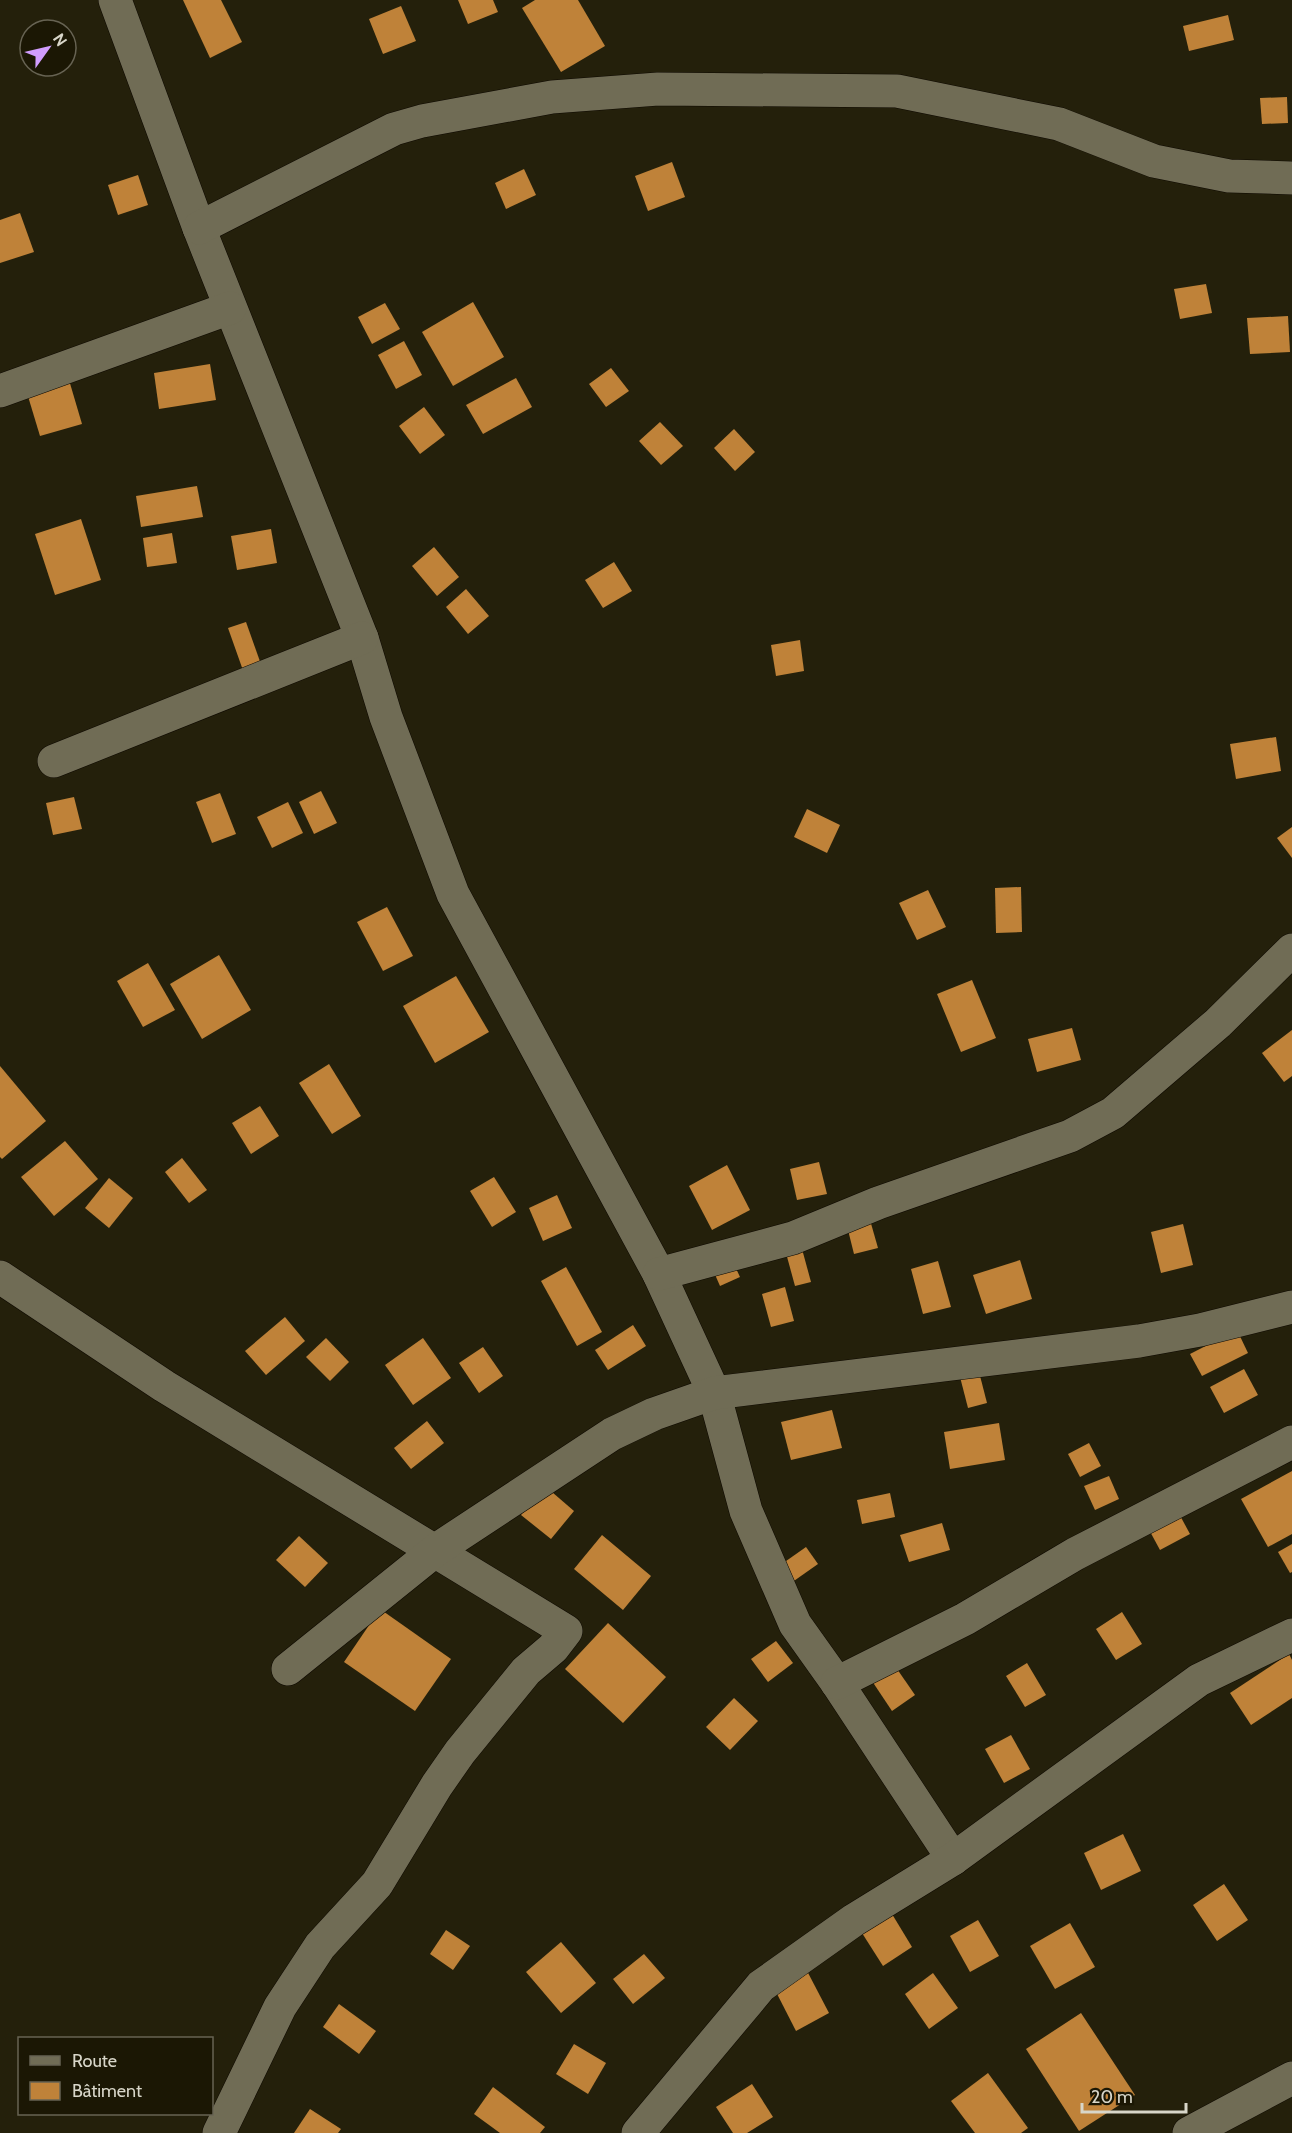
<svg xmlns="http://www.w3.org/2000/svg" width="1292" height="2133" viewBox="0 0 1292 2133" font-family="Cabin,sans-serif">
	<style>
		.building { fill: #bf8239 }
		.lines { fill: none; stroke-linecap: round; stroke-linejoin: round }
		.street-casing { stroke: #0e0900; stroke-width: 34 }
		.street { stroke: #706c55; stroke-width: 33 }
	</style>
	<rect width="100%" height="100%" fill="#24200b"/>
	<!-- building -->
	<g class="building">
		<polygon points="183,0 221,0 242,42 210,58"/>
		<polygon points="458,0 493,0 498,12 468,24"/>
		<polygon points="535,0 578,0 605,46 561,72 522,8"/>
		<polygon points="401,6 416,41 383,54 369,19"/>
		<polygon points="1228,15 1234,40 1189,51 1183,26"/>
		<polygon points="1287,97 1288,123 1262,124 1260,98"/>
		<polygon points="672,162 685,197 648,211 635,176"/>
		<polygon points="524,169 536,195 506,209 495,183"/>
		<polygon points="138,175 148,205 118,215 108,185"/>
		<polygon points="20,213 34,252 0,263 0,220"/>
		<polygon points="1206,284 1212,313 1180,319 1174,289"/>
		<polygon points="473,302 504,357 453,386 422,332"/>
		<polygon points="385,303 400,329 372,344 358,317"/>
		<polygon points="1288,316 1290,352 1250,354 1247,318"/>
		<polygon points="404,341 422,375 396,389 378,355"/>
		<polygon points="210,364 216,400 159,409 154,373"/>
		<polygon points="611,368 629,391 606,407 589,384"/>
		<polygon points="516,378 532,407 483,434 466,405"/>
		<polygon points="69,380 82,424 40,436 27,393"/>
		<polygon points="424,407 445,435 420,454 399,426"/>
		<polygon points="660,422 683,446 661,465 639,441"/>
		<polygon points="734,429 755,452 735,471 714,448"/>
		<polygon points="197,486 203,517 141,527 136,496"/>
		<polygon points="81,519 101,580 55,595 35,534"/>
		<polygon points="271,529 277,563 237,570 231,536"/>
		<polygon points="172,533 177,563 147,567 143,538"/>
		<polygon points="434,547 459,577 437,596 412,566"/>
		<polygon points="614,562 632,591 603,608 585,580"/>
		<polygon points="466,589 489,616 468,634 446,607"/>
		<polygon points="246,622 263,670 245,676 228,628"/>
		<polygon points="800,640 804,671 776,676 771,645"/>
		<polygon points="1276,737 1281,771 1236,779 1230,744"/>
		<polygon points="321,791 337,823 314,834 299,802"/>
		<polygon points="220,793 236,834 212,843 196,802"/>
		<polygon points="74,797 82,829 53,835 46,803"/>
		<polygon points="288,802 303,833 272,848 257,817"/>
		<polygon points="807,809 840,825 827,853 794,837"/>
		<polygon points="1292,827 1292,858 1277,838"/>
		<polygon points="1021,887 1022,932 996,933 995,888"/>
		<polygon points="928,890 946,927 917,940 899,903"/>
		<polygon points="387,907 413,956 383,971 357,922"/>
		<polygon points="219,955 251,1010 202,1039 170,984"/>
		<polygon points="148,963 175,1010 143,1027 117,981"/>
		<polygon points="456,976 489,1032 435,1063 403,1006"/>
		<polygon points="972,980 996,1038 961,1052 937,994"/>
		<polygon points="1072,1028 1081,1060 1037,1072 1028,1039"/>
		<polygon points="1292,1030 1292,1076 1284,1082 1262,1053"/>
		<polygon points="329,1064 361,1116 332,1134 299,1083"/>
		<polygon points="0,1066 46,1121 2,1159 0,1157"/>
		<polygon points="260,1106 279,1136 251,1154 232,1123"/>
		<polygon points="65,1141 98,1179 54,1216 21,1177"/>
		<polygon points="182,1158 207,1190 189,1203 165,1172"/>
		<polygon points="819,1162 827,1194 797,1200 790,1169"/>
		<polygon points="727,1165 750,1210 712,1230 689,1186"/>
		<polygon points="494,1177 516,1212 492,1227 470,1191"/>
		<polygon points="109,1178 133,1198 109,1228 85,1208"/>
		<polygon points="557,1195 572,1228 543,1241 529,1208"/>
		<polygon points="870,1220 878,1248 854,1254 847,1226"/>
		<polygon points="1183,1224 1193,1265 1161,1273 1151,1232"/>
		<polygon points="802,1249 811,1282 795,1286 786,1253"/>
		<polygon points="1020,1260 1032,1299 986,1314 973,1275"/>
		<polygon points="938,1261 951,1307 923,1314 911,1269"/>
		<polygon points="733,1262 740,1277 720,1286 713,1270"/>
		<polygon points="566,1267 602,1332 577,1346 541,1281"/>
		<polygon points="785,1287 794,1321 771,1327 762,1294"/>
		<polygon points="285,1317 305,1341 266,1375 245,1351"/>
		<polygon points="633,1325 646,1346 608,1370 595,1350"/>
		<polygon points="1237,1330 1248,1353 1202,1376 1190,1354"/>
		<polygon points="326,1338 349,1362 330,1381 306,1357"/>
		<polygon points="423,1338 451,1378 413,1405 385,1365"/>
		<polygon points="483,1347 503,1376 479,1393 459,1363"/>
		<polygon points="978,1368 987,1403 968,1408 959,1373"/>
		<polygon points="1244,1369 1258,1395 1224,1413 1210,1387"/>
		<polygon points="832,1410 842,1448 791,1460 781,1422"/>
		<polygon points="427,1421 444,1443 411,1469 394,1448"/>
		<polygon points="999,1423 1005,1460 950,1469 944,1432"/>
		<polygon points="1089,1443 1101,1466 1080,1477 1068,1454"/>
		<polygon points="1292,1471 1292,1534 1268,1547 1241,1499"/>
		<polygon points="1109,1476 1119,1499 1095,1510 1084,1486"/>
		<polygon points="545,1486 574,1511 551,1539 521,1515"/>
		<polygon points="890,1493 895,1517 862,1524 857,1500"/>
		<polygon points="1177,1510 1190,1534 1160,1550 1147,1526"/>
		<polygon points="942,1523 950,1550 909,1562 900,1535"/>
		<polygon points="602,1535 651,1576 623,1610 574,1569"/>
		<polygon points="299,1536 328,1563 305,1587 276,1560"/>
		<polygon points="1292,1544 1292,1572 1290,1573 1278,1552"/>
		<polygon points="806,1547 818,1564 791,1583 779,1566"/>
		<polygon points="380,1609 451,1659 415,1711 344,1662"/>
		<polygon points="1122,1612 1142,1644 1116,1660 1096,1629"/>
		<polygon points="608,1623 666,1677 623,1723 565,1669"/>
		<polygon points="776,1641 793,1663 768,1682 751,1659"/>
		<polygon points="1289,1654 1292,1660 1292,1698 1251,1725 1230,1693"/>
		<polygon points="1027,1663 1046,1695 1025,1707 1006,1676"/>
		<polygon points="895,1666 915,1695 892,1711 872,1681"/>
		<polygon points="734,1698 758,1721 730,1750 706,1727"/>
		<polygon points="1011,1735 1030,1769 1004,1783 985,1749"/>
		<polygon points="1123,1834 1141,1871 1101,1890 1084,1853"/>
		<polygon points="1224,1884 1248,1920 1217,1941 1193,1905"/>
		<polygon points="892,1914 912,1947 883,1966 862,1933"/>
		<polygon points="978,1920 999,1956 970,1972 950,1936"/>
		<polygon points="1070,1923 1095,1967 1055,1989 1030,1946"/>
		<polygon points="446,1930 470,1946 453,1970 430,1954"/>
		<polygon points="561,1942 596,1983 561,2013 526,1972"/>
		<polygon points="644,1954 665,1978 633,2004 613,1979"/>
		<polygon points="806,1969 829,2013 796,2031 773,1986"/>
		<polygon points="933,1973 958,2008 929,2029 905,1994"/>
		<polygon points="339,2004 376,2031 359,2054 323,2027"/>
		<polygon points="1081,2013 1135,2095 1079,2131 1026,2049"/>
		<polygon points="574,2044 606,2063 588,2094 556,2074"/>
		<polygon points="988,2073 1028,2128 1021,2133 975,2133 951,2101"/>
		<polygon points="752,2084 773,2117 747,2133 733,2133 716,2107"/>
		<polygon points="493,2087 545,2127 540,2133 500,2133 474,2114"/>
		<polygon points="310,2109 341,2129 338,2133 294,2133"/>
	</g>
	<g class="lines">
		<defs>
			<g id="street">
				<polyline points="115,0 199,228 362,638 386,717 453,894 659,1274 714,1393 746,1511 795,1624 837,1683 953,1859"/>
				<polyline points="199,228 394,129 422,121 552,97 658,89 897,91 1059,124 1154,161 1229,176 1292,178"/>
				<polyline points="0,391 230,308"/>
				<polyline points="54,761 362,638"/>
				<polyline points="659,1274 793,1238 878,1203 1070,1136 1113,1113 1218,1023 1292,950"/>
				<polyline points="0,1277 164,1386 566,1631 553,1648 526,1671 460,1752 437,1785 377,1884 320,1946 280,2007 219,2133"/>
				<polyline points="288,1669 436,1550 612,1434 654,1414 714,1393 1139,1341 1200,1330 1292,1307"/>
				<polyline points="837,1683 965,1619 1075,1554 1292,1442"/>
				<polyline points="638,2133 761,1986 854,1920 953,1859 1199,1680 1292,1635"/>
				<polyline points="1189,2133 1292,2078"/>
			</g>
		</defs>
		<!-- street casing -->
		<use href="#street" class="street-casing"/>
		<!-- street -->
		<use href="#street" class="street"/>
	</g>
	<!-- legend -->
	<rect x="18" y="2037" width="195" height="78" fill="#1b1704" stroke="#676353" stroke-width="1.5"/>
	<rect x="30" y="2056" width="30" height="9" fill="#706c55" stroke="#676353" stroke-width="1.5"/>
	<text x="72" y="2067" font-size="18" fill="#d8d6c9">Route</text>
	<rect x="30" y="2082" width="30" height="18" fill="#bf8239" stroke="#676353" stroke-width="1.5"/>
	<text x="72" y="2097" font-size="18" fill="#d8d6c9">Bâtiment</text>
	<!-- north arrow -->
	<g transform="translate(48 48) rotate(56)"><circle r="28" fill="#1b1704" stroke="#676353" stroke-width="1.5"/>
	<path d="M0-4.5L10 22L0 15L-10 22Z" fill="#d19dfe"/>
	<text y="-9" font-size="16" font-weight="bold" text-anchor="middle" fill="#d8d6c9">N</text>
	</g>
	<!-- scale -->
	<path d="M1082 2103v9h104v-9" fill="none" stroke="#d8d6c9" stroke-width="3"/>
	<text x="1091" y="2103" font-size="18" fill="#d8d6c9" stroke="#1b1704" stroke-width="4.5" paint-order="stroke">20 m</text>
</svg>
